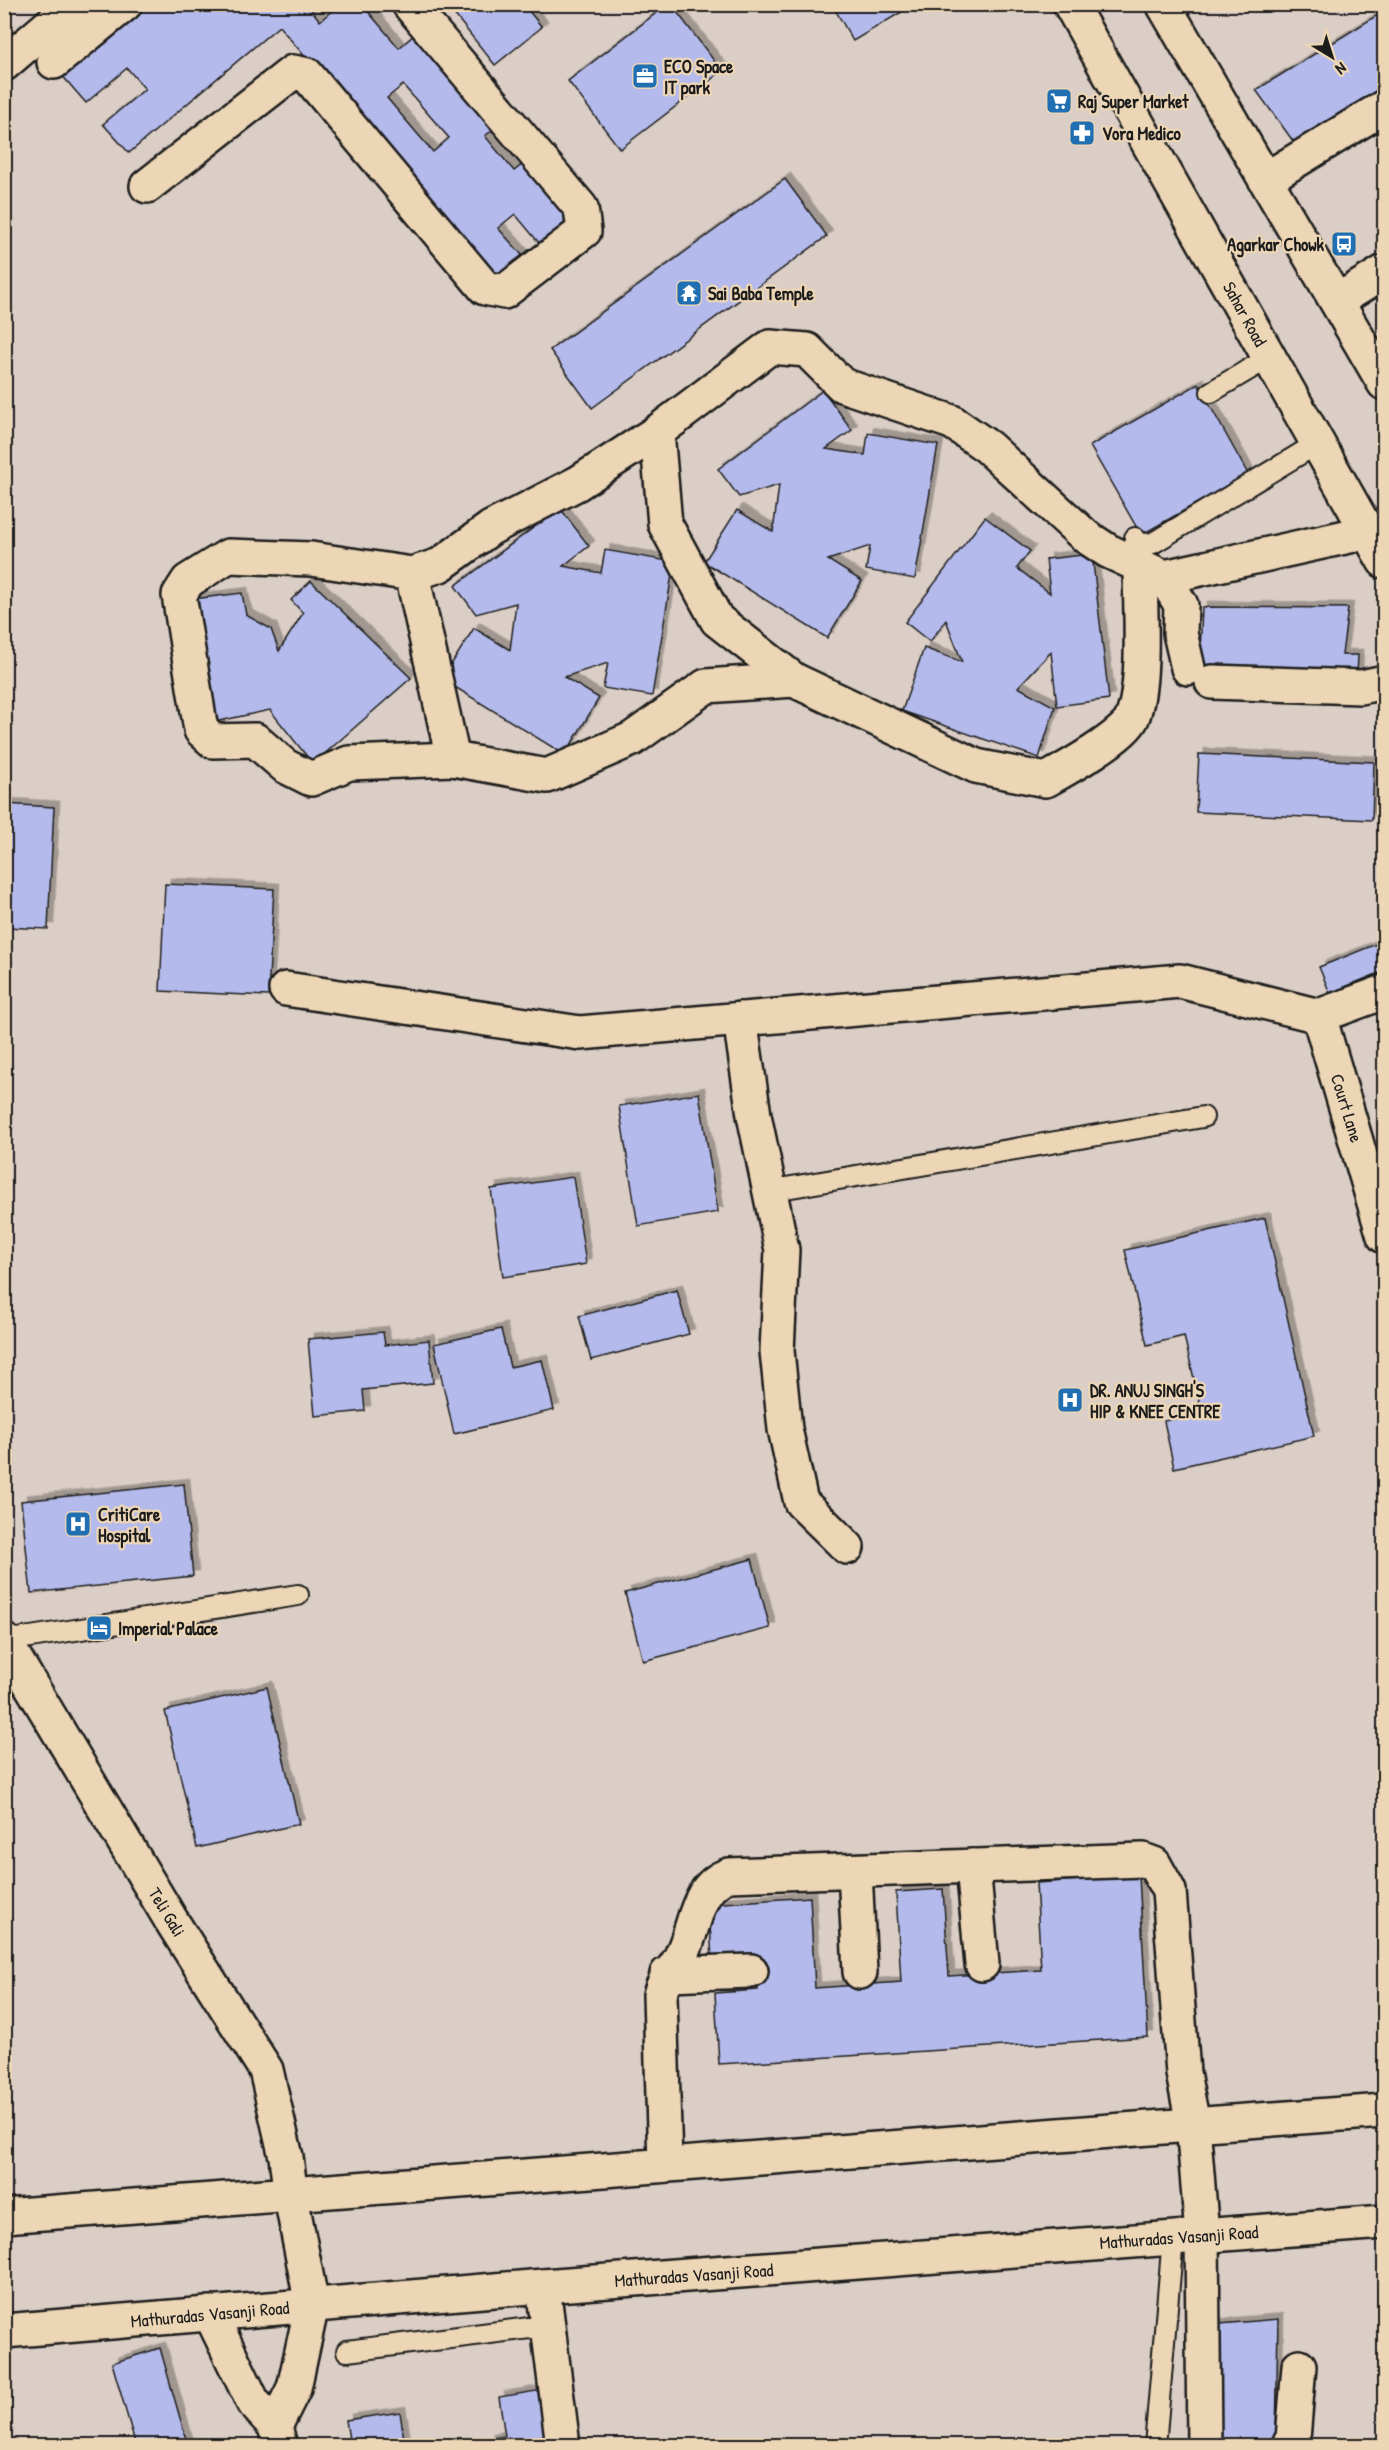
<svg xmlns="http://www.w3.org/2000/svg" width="1389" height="2450" viewBox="0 0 1389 2450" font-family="'Patrick Hand',sans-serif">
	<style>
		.building { fill: #b4bbec; stroke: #1c1c1c; stroke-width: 1.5; fill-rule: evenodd; filter: url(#shadow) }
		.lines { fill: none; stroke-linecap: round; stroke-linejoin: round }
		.lane-casing { stroke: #1c1c1c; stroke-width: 24 }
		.street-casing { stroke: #1c1c1c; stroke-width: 38 }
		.secondary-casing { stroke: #1c1c1c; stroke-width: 38 }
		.lane { stroke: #ecd6b5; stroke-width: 20 }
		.street { stroke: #ecd6b5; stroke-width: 33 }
		.secondary { stroke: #ecd6b5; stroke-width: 33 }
		.labels { text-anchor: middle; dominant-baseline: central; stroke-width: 4.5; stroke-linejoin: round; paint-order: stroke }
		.poi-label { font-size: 18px; font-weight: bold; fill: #1c1c1c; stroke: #ecd6b5; text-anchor: start }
		.street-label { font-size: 18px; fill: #1c1c1c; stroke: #ecd6b5 }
	</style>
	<defs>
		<filter id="shadow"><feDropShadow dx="5.5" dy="-5.5" stdDeviation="0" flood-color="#0004"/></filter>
	</defs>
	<rect width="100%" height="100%" fill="#dbcec6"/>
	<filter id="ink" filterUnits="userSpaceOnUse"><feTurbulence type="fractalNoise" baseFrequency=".0167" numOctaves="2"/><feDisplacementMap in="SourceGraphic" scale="12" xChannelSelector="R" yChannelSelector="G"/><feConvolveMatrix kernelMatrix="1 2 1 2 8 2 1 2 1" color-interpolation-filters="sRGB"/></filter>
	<g filter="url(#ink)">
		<!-- building -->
		<g class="building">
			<path d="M140,4H307L320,21L335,8L332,4H372L366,9L399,48L413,36L493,130L485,136L514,171L523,164L569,219L540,244L515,214L498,228L523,256L495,280L279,26L129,153L103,124L145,89L127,68L86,103L60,73ZM403,85L449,138L433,152L387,98Z"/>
			<polygon points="446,4 523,4 542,27 495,65"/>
			<polygon points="668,4 671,4 722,71 620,149 568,81"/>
			<polygon points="832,4 915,4 853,41"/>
			<polygon points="1384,11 1384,99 1301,152 1256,90"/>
			<polygon points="785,179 827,236 592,408 550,350"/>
			<polygon points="1198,384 1248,474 1141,535 1090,446"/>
			<polygon points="823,390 852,430 826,449 865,455 868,433 938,445 915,579 866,570 870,546 828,560 862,581 827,638 704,562 737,510 773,532 779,485 739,497 718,469"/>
			<polygon points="560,508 589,546 563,566 601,573 605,550 674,562 652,696 603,688 608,663 564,677 599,698 565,755 442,679 474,628 510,650 516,603 476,614 455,586"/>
			<polygon points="985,517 1030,551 1017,568 1050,593 1046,559 1092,554 1109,699 1057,706 1051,652 1018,687 1055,707 1039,758 902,711 924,648 962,662 946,620 930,642 905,622"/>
			<polygon points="311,581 411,678 313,764 270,710 210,723 193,599 242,593 246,615 271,629 279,651 303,613 291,600"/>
			<polygon points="1202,607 1348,608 1342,655 1358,655 1357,678 1199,676"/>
			<polygon points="1199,754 1374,762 1372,820 1196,812"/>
			<polygon points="4,804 54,807 48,929 4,927"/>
			<polygon points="165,884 274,889 268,996 160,991"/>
			<polygon points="1384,941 1384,971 1330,993 1319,967"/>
			<polygon points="699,1093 718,1212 638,1226 619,1106"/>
			<polygon points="573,1177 586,1264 503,1277 491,1189"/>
			<polygon points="1265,1218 1314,1436 1174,1468 1164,1421 1202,1413 1184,1336 1147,1345 1125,1250"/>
			<polygon points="677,1290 689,1334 591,1360 579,1316"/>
			<polygon points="501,1329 510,1367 542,1360 554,1410 454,1434 434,1344"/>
			<polygon points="383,1332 385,1345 429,1340 433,1383 363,1390 365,1411 315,1416 308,1339"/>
			<polygon points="184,1484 193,1576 31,1593 21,1501"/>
			<polygon points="752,1559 770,1628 643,1661 625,1593"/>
			<polygon points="267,1687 299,1824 197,1848 165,1711"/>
			<polygon points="1139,1876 1148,2037 719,2064 715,1993 758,1990 757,1959 712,1961 709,1904 810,1897 815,1988 901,1982 896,1892 943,1889 949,1976 1041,1970 1036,1883"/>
			<polygon points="1278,2319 1276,2442 1213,2445 1208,2325"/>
			<polygon points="160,2348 188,2446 136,2446 112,2363"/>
			<polygon points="542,2390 550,2446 489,2446 488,2439 505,2436 499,2397"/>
			<polygon points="400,2412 405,2446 350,2446 346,2420"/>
		</g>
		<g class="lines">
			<defs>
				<g id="lane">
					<polyline points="1211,392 1270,357"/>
					<polyline points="1135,538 1140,545 1153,543 1318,443"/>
					<polyline points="768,1191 1203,1117"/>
					<polyline points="5,1641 298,1595"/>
					<polyline points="347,2351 546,2326"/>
					<polyline points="1155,2446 1173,2238"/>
				</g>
				<g id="street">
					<polyline points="54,62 125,4"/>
					<polyline points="4,64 74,4"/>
					<polyline points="1266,179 1384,107"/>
					<polyline points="147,186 293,72 307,75 485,288 504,292 584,231 581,208 409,4"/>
					<polyline points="1337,301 1384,272"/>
					<polyline points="657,432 578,483 491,528 440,565 412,574 311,559 228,556 188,581 179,595 201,730 213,741 255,740 285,766 311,779 349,763 453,759 547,776 632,739 706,686 794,680"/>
					<path d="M1140,566C1140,605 1146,685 1132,718C1125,736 1064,770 1046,780L976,766L794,680L717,620L665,524L657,432L770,347L807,350L842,385L952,422L988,447L1085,536L1108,551L1164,577L1181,605L1180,633L1188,668"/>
					<polyline points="412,574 453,759"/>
					<polyline points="1164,577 1368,532"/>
					<polyline points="1212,682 1361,687 1384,682"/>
					<polyline points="286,989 580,1033 1180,981 1319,1016 1384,992"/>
					<polyline points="1319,1016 1384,1236"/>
					<polyline points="740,1019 754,1115 782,1250 777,1351 785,1429 801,1502 847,1547"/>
					<polyline points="973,1866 982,1964"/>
					<polyline points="855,1871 860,1972"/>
					<polyline points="667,1974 751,1971"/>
					<path d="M665,2164L660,1995C665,1975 675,1970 682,1954C696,1926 695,1886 729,1875L1143,1860L1154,1864L1169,1891L1183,2073L1193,2124L1202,2235L1204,2446"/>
					<polyline points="543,2286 563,2446"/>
					<polyline points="210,2313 253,2402 275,2426 280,2446"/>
					<polyline points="275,2426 294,2388 312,2305"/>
					<polyline points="1288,2446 1293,2439 1299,2366"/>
				</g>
				<g id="secondary">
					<polyline points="1070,4 1384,561"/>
					<polyline points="1163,4 1384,383"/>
					<polyline points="4,1640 171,1920 266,2070 286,2157 291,2197 312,2305"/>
					<path d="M4,2216C465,2185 924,2143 1384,2111"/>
					<polyline points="4,2331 543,2286 1384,2222"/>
				</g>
			</defs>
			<!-- lane casing -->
			<use href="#lane" class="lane-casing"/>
			<!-- street casing -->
			<use href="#street" class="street-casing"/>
			<!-- secondary casing -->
			<use href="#secondary" class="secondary-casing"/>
			<!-- lane -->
			<use href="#lane" class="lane"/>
			<!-- street -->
			<use href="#street" class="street"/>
			<!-- secondary -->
			<use href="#secondary" class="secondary"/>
		</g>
	</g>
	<!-- icons -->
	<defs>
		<symbol id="office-square" viewBox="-11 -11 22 22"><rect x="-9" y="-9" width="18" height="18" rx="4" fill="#1f6fb2" stroke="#ecd6b5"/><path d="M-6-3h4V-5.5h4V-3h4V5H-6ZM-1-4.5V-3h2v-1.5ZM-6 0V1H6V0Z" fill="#fff"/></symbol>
		<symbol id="supermarket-square" viewBox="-11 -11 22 22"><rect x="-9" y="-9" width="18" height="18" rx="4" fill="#1f6fb2" stroke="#ecd6b5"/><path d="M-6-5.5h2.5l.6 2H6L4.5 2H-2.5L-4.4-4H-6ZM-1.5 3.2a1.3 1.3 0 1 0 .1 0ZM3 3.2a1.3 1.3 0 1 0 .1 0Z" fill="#fff"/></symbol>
		<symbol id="pharmacy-square" viewBox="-11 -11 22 22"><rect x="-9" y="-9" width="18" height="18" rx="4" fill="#1f6fb2" stroke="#ecd6b5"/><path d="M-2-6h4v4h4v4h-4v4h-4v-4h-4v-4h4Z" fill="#fff"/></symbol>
		<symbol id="bus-square" viewBox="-11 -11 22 22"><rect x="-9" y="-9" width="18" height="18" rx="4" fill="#1f6fb2" stroke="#ecd6b5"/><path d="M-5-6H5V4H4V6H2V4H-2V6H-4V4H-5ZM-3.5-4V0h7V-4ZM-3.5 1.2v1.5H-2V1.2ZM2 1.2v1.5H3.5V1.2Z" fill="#fff"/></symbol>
		<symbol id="temple-square" viewBox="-11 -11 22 22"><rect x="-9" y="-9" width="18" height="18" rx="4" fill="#1f6fb2" stroke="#ecd6b5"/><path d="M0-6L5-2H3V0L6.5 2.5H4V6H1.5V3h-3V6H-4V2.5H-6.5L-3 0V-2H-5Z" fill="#fff"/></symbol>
		<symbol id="hospital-square" viewBox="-11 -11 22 22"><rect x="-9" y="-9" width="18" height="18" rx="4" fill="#1f6fb2" stroke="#ecd6b5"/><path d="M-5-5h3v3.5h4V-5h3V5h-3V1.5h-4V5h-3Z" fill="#fff"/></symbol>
		<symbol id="hotel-square" viewBox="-11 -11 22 22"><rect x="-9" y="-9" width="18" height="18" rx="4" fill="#1f6fb2" stroke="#ecd6b5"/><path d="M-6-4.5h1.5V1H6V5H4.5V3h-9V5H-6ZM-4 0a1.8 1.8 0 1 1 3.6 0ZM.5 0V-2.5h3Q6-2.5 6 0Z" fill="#fff"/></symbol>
	</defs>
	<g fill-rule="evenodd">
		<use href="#office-square" x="630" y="61" width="30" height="30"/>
		<use href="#supermarket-square" x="1044" y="86" width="30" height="30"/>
		<use href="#pharmacy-square" x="1067" y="118" width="30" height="30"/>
		<use href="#bus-square" x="1329" y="229" width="30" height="30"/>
		<use href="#temple-square" x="674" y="278" width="30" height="30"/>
		<use href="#hospital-square" x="1055" y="1385" width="30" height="30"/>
		<use href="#hospital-square" x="63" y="1509" width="30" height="30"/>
		<use href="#hotel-square" x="84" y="1613" width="30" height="30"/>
	</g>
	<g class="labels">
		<!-- poi labels -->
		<g class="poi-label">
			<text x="664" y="66">ECO Space<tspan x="664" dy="21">IT park</tspan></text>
			<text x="1078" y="101">Raj Super Market</text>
			<text x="1102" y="133">Vora Medico</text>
			<text x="1324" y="244" text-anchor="end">Agarkar Chowk</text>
			<text x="708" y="293">Sai Baba Temple</text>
			<text x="1090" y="1390">DR. ANUJ SINGH'S<tspan x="1090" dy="21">HIP &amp; KNEE CENTRE</tspan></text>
			<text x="98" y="1514">CritiCare<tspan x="98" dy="21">Hospital</tspan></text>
			<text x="118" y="1628">Imperial Palace</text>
		</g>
		<!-- street labels -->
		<g class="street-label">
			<text transform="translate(1245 314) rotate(61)">Sahar Road</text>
			<text transform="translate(1347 1108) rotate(73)">Court Lane</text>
			<text transform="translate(167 1912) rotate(59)">Teli Gali</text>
			<text transform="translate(1179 2237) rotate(-4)">Mathuradas Vasanji Road</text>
			<text transform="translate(694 2275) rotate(-4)">Mathuradas Vasanji Road</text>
			<text transform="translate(210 2314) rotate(-5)">Mathuradas Vasanji Road</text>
		</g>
	</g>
	<!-- margin -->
	<rect width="1389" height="2450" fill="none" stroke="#ecd6b5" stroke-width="24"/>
	<rect x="12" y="12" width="1365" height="2426" fill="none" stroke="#1c1c1c" stroke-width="2" filter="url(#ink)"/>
	<!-- north arrow -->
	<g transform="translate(1332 57) rotate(142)" stroke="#ecd6b5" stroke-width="4.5" paint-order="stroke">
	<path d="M0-4.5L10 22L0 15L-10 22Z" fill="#1c1c1c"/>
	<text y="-9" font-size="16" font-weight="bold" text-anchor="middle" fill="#1c1c1c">N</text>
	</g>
</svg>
